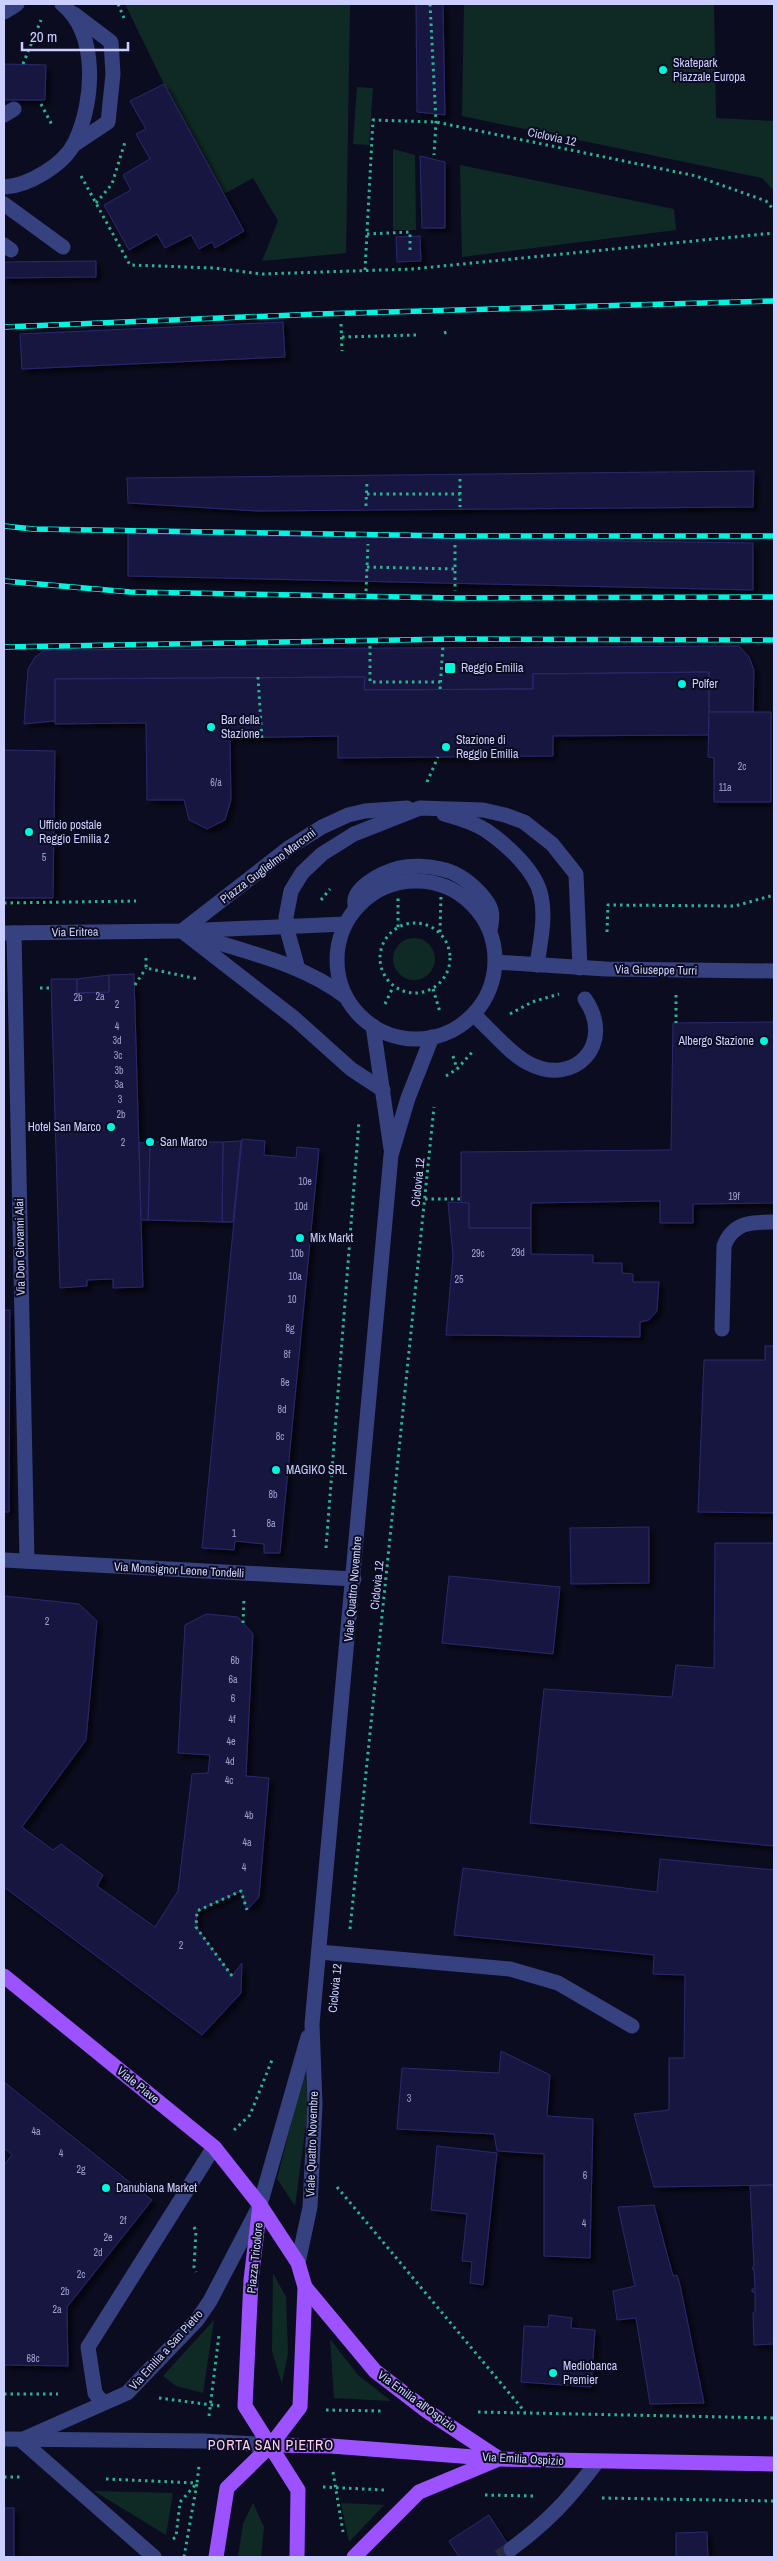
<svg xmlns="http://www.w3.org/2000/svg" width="778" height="2561" viewBox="0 0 778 2561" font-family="'Archivo Narrow',sans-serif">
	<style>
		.green { fill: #0f2a24 }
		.building { fill: #181841; stroke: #29296e; filter: url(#shadow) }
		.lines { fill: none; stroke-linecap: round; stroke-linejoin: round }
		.minor-tunnel { stroke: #292941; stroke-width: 15; stroke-dasharray: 15 8; stroke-linecap: butt }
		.path { stroke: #2ab491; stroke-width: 3; stroke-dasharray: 2.5 4; stroke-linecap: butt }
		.minor { stroke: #364180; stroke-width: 15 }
		.major { stroke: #9d52ff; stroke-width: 15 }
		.rail-casing { stroke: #00f6df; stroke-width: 5.5 }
		.rail { stroke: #0c0c20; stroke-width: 4; stroke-dasharray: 11; stroke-linecap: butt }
		.poi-dot { fill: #00f6df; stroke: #0c0c20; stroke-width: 2 }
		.labels { text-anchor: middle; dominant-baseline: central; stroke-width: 4; stroke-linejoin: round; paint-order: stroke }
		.number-label { font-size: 10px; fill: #9ea1d0 }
		.poi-label { font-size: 12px; fill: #cbcfff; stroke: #0c0c20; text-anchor: start }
		.street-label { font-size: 12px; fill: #cbcfff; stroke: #0c0c20 }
		.neighbourhood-label { font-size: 14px; letter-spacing: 1px; fill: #ffcdf6; stroke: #0c0c20 }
	</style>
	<defs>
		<filter id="shadow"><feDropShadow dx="4.5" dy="4.5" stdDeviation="2.5" flood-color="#0009"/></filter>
	</defs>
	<rect width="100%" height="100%" fill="#0c0c20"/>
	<!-- green -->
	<g class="green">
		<polygon points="125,4 350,4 346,253 262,261 278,221 253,178 224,194 164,84"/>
		<polygon points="464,4 723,4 714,4 716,118 774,121 774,191 762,178 462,116"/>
		<polygon points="357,87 373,88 369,145 353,144"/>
		<polygon points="393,149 415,155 416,230 393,230"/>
		<polygon points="460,165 674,209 676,230 462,257"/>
		<circle cx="414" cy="959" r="21"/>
		<polygon points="305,2069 308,2110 295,2206 277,2179"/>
		<polygon points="273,2273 286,2297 288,2353 282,2384 272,2351"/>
		<polygon points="214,2320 203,2393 176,2386 163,2376"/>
		<polygon points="330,2339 358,2375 391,2401 334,2398"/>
		<polygon points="94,2491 173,2493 166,2535"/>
		<polygon points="253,2503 264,2527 261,2557 238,2557 243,2524"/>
		<polygon points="341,2503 384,2505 349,2542"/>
	</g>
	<!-- building -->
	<g class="building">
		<polygon points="416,4 443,4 445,115 417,112"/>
		<polygon points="4,64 46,65 45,100 4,100"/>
		<polygon points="164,84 244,231 215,248 212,242 199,249 191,235 165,248 157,234 129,250 104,205 131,190 123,175 150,159 136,134 146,129 130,101"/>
		<polygon points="420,156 445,162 445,228 422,228"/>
		<polygon points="420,236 421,261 397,262 396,237"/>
		<polygon points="96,261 96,277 4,278 4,262"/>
		<polygon points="283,322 285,357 22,369 20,334"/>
		<polygon points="754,471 753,507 257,511 128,503 127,478"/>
		<polygon points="128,534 753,543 753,590 128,576"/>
		<polygon points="739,646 749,657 754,670 753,712 709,712 709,672 533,674 533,689 364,690 365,677 55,679 55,721 24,724 28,669 35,657 45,650"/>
		<polygon points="709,672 709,735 553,736 553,756 338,758 338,736 230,738 231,800 225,820 207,829 189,820 184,800 147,800 146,723 55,724 55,679 365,677 364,690 533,689 533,674"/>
		<polygon points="709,712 771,712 771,802 714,802 714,758 708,757"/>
		<polygon points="4,750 55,751 53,898 4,898"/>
		<polygon points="134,974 143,1287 113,1288 113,1279 87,1280 87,1286 60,1288 51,979 77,979 77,993 109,992 109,975"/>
		<polygon points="109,975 109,992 77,993 77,979"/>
		<polygon points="774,1022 774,1203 693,1204 693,1223 660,1223 660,1201 531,1203 531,1228 469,1228 469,1203 461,1203 461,1152 671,1150 673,1023"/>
		<polygon points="242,1139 265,1141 264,1155 296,1158 297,1147 319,1149 280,1553 264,1553 264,1544 235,1541 234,1550 202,1548"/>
		<polygon points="241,1141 233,1222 222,1222 223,1142"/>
		<polygon points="150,1142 223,1142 222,1222 148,1220"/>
		<polygon points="150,1142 148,1220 141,1220 139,1143"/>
		<polygon points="448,1202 469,1203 469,1228 531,1228 531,1254 593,1255 593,1263 622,1263 622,1273 633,1274 633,1282 659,1282 657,1311 649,1320 640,1322 640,1337 446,1335 453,1256"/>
		<polygon points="4,1310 10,1310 9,1512 4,1512"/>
		<polygon points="765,1346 774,1346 774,1513 698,1512 704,1360 765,1360"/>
		<polygon points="649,1527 649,1583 571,1584 570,1528"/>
		<polygon points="715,1543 774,1543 774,1846 530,1823 544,1689 672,1697 676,1665 714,1668"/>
		<polygon points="449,1576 560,1587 553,1654 442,1643"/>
		<polygon points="4,1596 79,1604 97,1621 86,1740 22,1827 53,1850 61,1844 103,1875 97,1886 155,1927 178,1891 192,1774 208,1773 210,1755 178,1753 185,1625 206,1614 238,1617 253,1634 246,1776 269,1778 259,1897 247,1910 241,1891 197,1911 196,1927 232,1976 242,1963 241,1993 202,2035 4,1887"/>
		<polygon points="660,1859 774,1870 774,2185 654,2187 634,2114 669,2110 669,2058 684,2058 685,1975 653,1974 654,1955 454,1935 463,1868 657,1892"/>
		<polygon points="501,2051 550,2075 547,2116 593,2119 590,2258 544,2256 544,2154 497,2151 494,2134 397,2129 402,2068 499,2073"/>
		<polygon points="4,2082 152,2200 67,2307 68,2366 4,2365 4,2165 12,2155 4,2148"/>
		<polygon points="437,2146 497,2153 483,2285 470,2283 472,2262 462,2261 467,2214 431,2210"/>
		<polygon points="774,2185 774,2344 754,2345 753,2313 755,2312 755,2292 752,2292 752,2289 755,2289 754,2269 752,2269 754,2265 750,2186"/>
		<polygon points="654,2205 673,2276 677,2275 680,2285 704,2403 650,2404 636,2318 617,2320 613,2291 635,2286 618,2207"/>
		<polygon points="549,2315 572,2318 571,2328 595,2330 591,2387 521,2382 524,2326 548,2327"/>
		<rect x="4" y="2508" width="10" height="49"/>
		<polygon points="489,2515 516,2557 459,2557 449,2541"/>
		<polygon points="707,2532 708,2557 676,2557 676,2533"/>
	</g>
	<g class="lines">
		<!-- minor-tunnel -->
		<polyline class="minor-tunnel" points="499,2557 511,2549"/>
		<!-- path -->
		<g class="path">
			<polyline points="118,4 124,18"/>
			<polyline points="430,4 436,122 434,155"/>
			<polyline points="23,64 41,20"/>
			<polyline points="41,104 52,125"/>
			<polyline points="81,176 130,265 214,268 262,274 412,269 774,233"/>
			<polyline points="96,203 112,184 125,142"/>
			<polyline points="367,234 410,232 410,251"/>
			<polyline points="365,270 373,120 436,122 696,176 766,201 774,210"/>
			<polyline points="341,324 342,351"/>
			<polyline points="444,333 447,332"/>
			<polyline points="342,337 417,335"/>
			<polyline points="460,479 460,507"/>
			<polyline points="367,494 460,494"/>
			<polyline points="366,506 367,480"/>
			<polyline points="455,545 455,591"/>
			<polyline points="367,567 455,569"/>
			<polyline points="366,591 368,544"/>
			<polyline points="370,646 370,682 440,682"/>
			<polyline points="258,677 262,740"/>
			<polyline points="440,689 443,645"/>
			<polyline points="427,782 438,757"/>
			<polyline points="321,900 330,889"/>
			<polyline points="4,903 136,901"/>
			<circle cx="415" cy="958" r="35"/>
			<polyline points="398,927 398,896"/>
			<polyline points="440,932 441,895"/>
			<polyline points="607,932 608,905 735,906 774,895"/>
			<polyline points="146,958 146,968 198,979"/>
			<polyline points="135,985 146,968"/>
			<polyline points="40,988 52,988"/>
			<polyline points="433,989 440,1012"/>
			<polyline points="676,995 676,1023"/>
			<polyline points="385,1004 393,987"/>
			<polyline points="510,1014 532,1002 559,994"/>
			<polyline points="453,1056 457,1069"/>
			<polyline points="446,1076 457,1069 474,1050"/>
			<polyline points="425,1199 461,1199"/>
			<polyline points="326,1548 359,1121"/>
			<polyline points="243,1623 244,1599"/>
			<polyline points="350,1929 434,1107"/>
			<polyline points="232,1976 196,1927 197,1911 241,1891 247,1910"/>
			<polyline points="234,2130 250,2115 272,2060"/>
			<polyline points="337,2187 525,2412"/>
			<polyline points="194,2227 196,2231 194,2267 196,2272"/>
			<polyline points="4,2394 58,2394"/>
			<polyline points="159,2398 220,2406"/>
			<polyline points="326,2410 382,2411"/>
			<polyline points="478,2412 774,2418"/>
			<polyline points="209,2416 219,2335"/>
			<polyline points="333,2472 343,2532"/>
			<polyline points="4,2477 22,2477"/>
			<polyline points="106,2479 197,2483"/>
			<polyline points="323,2487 384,2490"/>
			<polyline points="485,2495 534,2496"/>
			<polyline points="602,2498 774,2501"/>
			<polyline points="173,2539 176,2537 180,2502 197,2483 199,2466"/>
			<polyline points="184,2557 197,2483"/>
		</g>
		<!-- minor -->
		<g class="minor">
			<polyline points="4,12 17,4"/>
			<polyline points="74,14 111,42 113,74 108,122 75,144"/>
			<polyline points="4,115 14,109"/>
			<path d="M4,187C28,186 64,165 75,142C94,102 99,34 62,4"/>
			<polyline points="4,204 63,247"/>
			<polyline points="4,245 11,250"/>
			<path d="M444,814C459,818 475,823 487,831C507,845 536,871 541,896C546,918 540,943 537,965"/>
			<circle cx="416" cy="960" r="79"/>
			<path d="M356,908C348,888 384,872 399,868C412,865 429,866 441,869C457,872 469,881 480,893C492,906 494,913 490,930"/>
			<polyline points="182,931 290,847 322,827 348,815 365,811 407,808"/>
			<polyline points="182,931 294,1018 351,1069 383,1090"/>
			<polyline points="5,933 182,931 345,924"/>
			<polyline points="14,933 27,1561"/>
			<path d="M193,935C245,952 302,963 346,997"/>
			<polyline points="496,962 606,969 774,971"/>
			<polyline points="298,969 286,926 286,917 291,891 302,873 322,854 354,834 420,808 483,810 505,815 524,822 552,844 576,874 580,968"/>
			<path d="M474,1015C490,1029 510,1054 528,1063C574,1088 616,1044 585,999"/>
			<polyline points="373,1026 391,1149"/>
			<path d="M722,1329L724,1246C733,1222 751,1222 774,1222"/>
			<polyline points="4,1560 354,1579"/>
			<polyline points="319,1952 510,1969 558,1983 632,2026"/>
			<polyline points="298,2263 310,2207 315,2104 312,2024 391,1155 408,1098 432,1037"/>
			<polyline points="103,2403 95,2393 88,2347 214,2147"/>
			<polyline points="4,2439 203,2441 271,2445"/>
			<polyline points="21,2440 127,2393 197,2320 210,2301 260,2205 308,2037"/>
			<polyline points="21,2440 154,2557"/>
			<path d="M511,2549C548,2522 569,2499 597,2462"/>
		</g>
		<!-- major -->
		<g class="major">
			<polyline points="4,1976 214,2147 260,2205 298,2263 305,2287 300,2407 271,2445 227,2488 216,2557"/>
			<polyline points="260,2205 251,2280 245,2406 298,2490 297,2557"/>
			<polyline points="305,2287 375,2371 427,2411 498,2458"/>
			<polyline points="271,2445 331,2446 500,2459 774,2464"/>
			<polyline points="354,2557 419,2492 496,2460"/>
		</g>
		<defs>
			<g id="rail">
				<polyline points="4,327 318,314 774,301"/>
				<polyline points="4,526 33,529 456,536 774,536"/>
				<polyline points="4,581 130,592 455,598 774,597"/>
				<polyline points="4,647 454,639 774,640"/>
			</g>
		</defs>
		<!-- rail casing -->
		<use href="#rail" class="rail-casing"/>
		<!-- rail -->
		<use href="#rail" class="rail"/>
	</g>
	<!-- markers -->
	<g class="poi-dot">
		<circle cx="663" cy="70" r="5"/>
		<rect x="444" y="662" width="12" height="12" rx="2.5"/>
		<circle cx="682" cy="684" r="5"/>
		<circle cx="211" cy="727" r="5"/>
		<circle cx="446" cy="747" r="5"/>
		<circle cx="29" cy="832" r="5"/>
		<circle cx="764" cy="1041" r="5"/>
		<circle cx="111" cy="1127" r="5"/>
		<circle cx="150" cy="1142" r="5"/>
		<circle cx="300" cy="1238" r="5"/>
		<circle cx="276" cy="1470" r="5"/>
		<circle cx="106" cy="2188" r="5"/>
		<circle cx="553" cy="2373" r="5"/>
	</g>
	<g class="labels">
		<!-- number labels -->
		<g class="number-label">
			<text x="742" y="766">2c</text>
			<text x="216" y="782">6/a</text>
			<text x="725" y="787">11a</text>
			<text x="44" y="857">5</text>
			<text x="100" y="996">2a</text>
			<text x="78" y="997">2b</text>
			<text x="117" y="1004">2</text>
			<text x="117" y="1026">4</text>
			<text x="117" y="1040">3d</text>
			<text x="118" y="1055">3c</text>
			<text x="119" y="1070">3b</text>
			<text x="119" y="1084">3a</text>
			<text x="120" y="1099">3</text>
			<text x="121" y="1114">2b</text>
			<text x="123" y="1142">2</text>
			<text x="305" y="1181">10e</text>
			<text x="734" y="1196">19f</text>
			<text x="301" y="1206">10d</text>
			<text x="518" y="1252">29d</text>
			<text x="297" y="1253">10b</text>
			<text x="478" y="1253">29c</text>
			<text x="295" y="1276">10a</text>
			<text x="459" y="1279">25</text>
			<text x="292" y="1299">10</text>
			<text x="290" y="1328">8g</text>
			<text x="287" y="1354">8f</text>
			<text x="285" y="1382">8e</text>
			<text x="282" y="1409">8d</text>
			<text x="280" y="1436">8c</text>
			<text x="273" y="1494">8b</text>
			<text x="271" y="1523">8a</text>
			<text x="234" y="1533">1</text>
			<text x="47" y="1621">2</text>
			<text x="235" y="1660">6b</text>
			<text x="233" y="1679">6a</text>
			<text x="233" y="1698">6</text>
			<text x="232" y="1719">4f</text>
			<text x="231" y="1741">4e</text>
			<text x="230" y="1761">4d</text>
			<text x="229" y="1780">4c</text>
			<text x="249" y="1815">4b</text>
			<text x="247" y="1842">4a</text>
			<text x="244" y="1867">4</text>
			<text x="181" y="1945">2</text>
			<text x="409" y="2098">3</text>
			<text x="36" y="2131">4a</text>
			<text x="61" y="2153">4</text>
			<text x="81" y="2169">2g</text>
			<text x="585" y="2175">6</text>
			<text x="123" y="2220">2f</text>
			<text x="584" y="2223">4</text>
			<text x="108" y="2237">2e</text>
			<text x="98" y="2252">2d</text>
			<text x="81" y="2274">2c</text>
			<text x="65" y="2291">2b</text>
			<text x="57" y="2309">2a</text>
			<text x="33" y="2358">68c</text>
		</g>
		<!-- poi labels -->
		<g class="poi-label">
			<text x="673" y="63">Skatepark<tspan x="673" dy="14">Piazzale Europa</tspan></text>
			<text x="461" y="668">Reggio Emilia</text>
			<text x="692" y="684">Polfer</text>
			<text x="221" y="720">Bar della<tspan x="221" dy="14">Stazione</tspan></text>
			<text x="456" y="740">Stazione di<tspan x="456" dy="14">Reggio Emilia</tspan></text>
			<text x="39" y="825">Ufficio postale<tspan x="39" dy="14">Reggio Emilia 2</tspan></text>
			<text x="754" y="1041" text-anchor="end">Albergo Stazione</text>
			<text x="101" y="1127" text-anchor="end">Hotel San Marco</text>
			<text x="160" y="1142">San Marco</text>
			<text x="310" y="1238">Mix Markt</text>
			<text x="286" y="1470">MAGIKO SRL</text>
			<text x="116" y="2188">Danubiana Market</text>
			<text x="563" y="2366">Mediobanca<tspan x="563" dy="14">Premier</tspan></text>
		</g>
		<!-- street labels -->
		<g class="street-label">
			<text transform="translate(552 137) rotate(12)">Ciclovia 12</text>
			<text transform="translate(268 866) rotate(-37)">Piazza Guglielmo Marconi</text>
			<text transform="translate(75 932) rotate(-1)">Via Eritrea</text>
			<text transform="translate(656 970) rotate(1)">Via Giuseppe Turri</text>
			<text transform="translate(418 1182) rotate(-84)">Ciclovia 12</text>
			<text transform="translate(20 1247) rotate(-91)">Via Don Giovanni Alai</text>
			<text transform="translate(179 1570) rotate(3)">Via Monsignor Leone Tondelli</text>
			<text transform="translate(377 1585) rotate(-84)">Ciclovia 12</text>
			<text transform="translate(353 1589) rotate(-85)">Viale Quattro Novembre</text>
			<text transform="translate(335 1988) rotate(-84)">Ciclovia 12</text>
			<text transform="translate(138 2085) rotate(39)">Viale Piave</text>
			<text transform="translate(312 2144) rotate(-88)">Viale Quattro Novembre</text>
			<text transform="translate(255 2258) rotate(-84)">Piazza Tricolore</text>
			<text transform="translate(166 2350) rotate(-48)">Via Emilia a San Pietro</text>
			<text transform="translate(417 2401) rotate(36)">Via Emilia all'Ospizio</text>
			<text transform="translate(523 2459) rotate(3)">Via Emilia Ospizio</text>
		</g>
		<!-- neighbourhood labels -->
		<g class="neighbourhood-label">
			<text x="271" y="2445">PORTA SAN PIETRO</text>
		</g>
	</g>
	<!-- border -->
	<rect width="778" height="2561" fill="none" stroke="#cbcfff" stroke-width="10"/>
	<!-- scale -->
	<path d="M22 42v8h106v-8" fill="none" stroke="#cbcfff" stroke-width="2.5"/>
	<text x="30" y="42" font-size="15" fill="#cbcfff" stroke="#0c0c20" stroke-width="4" paint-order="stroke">20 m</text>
</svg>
